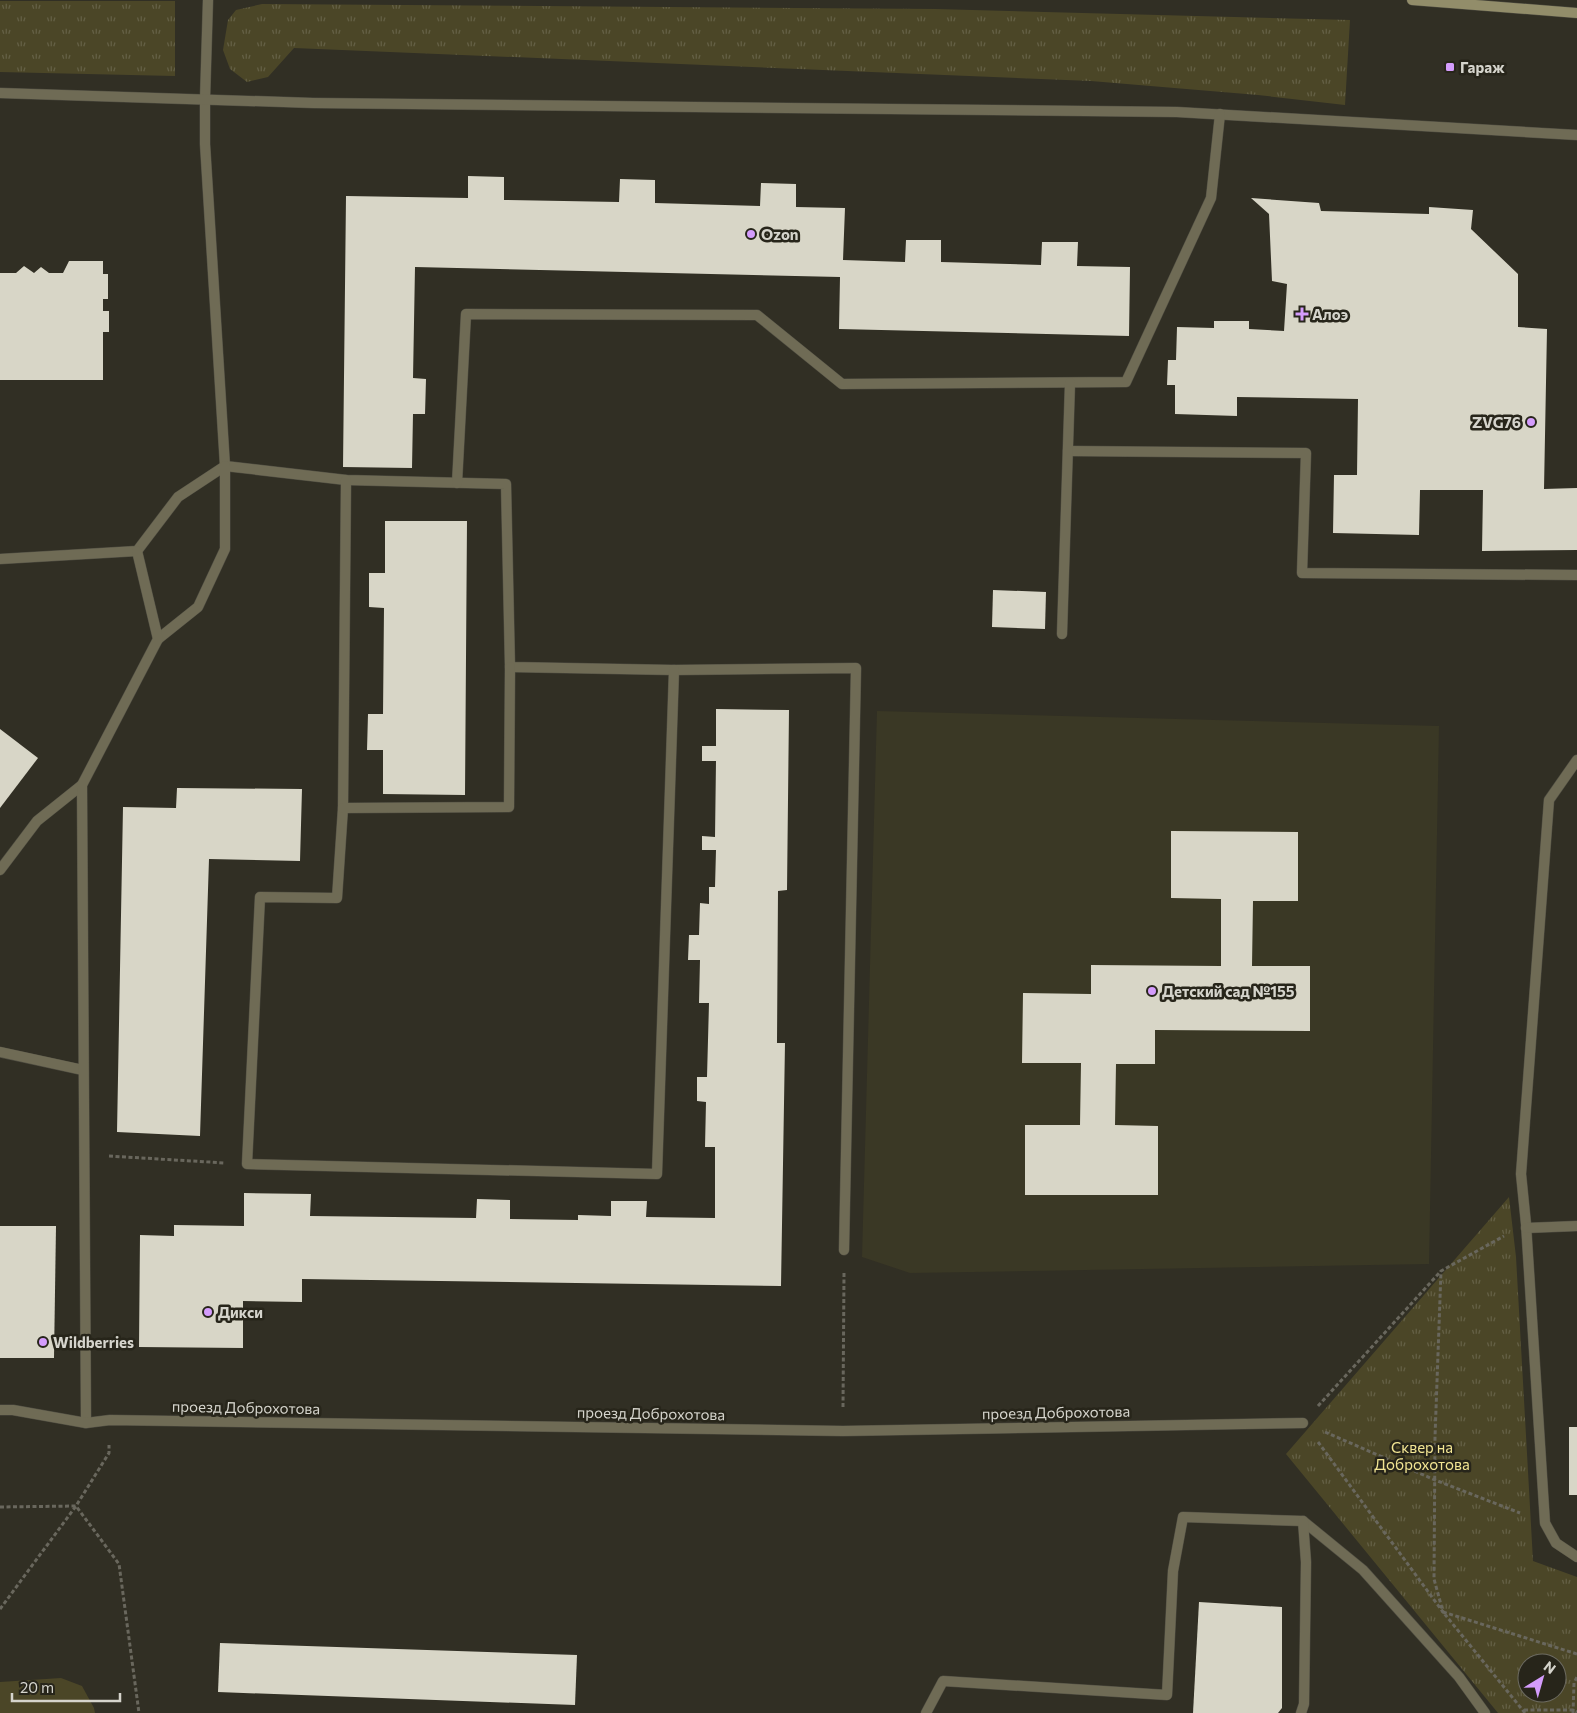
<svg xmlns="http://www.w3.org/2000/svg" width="1577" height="1713" viewBox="0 0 1577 1713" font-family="Commissioner,sans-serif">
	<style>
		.built { fill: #3a3825 }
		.grass { fill: url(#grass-tufts); fill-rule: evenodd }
		.pitch { fill: #4b4627 }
		.building { fill: #d8d6c7 }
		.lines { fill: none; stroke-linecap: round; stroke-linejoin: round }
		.lane-casing { stroke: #4f4d42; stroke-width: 11 }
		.street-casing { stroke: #4f4d42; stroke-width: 11 }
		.secondary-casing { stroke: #4f4d42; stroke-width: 11 }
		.path { stroke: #69675d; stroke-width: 3; stroke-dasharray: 4 2.5; stroke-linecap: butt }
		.lane { stroke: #6f6b55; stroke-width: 10 }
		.street { stroke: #6f6b55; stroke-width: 10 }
		.secondary { stroke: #928d6a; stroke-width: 10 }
		.poi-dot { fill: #d49cfc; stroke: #27251a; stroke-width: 2 }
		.labels { text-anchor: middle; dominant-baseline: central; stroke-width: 5; stroke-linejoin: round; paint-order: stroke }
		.poi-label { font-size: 15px; font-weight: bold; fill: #d5d4cc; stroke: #27251a; text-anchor: start }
		.street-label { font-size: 15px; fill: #d5d4cc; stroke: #27251a }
		.park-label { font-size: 15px; fill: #f2e593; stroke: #27251a }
	</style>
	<defs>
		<pattern id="grass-tufts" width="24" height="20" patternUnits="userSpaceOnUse" patternTransform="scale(1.25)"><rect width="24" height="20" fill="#4b4627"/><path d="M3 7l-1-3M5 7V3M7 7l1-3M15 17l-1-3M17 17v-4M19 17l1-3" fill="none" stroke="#646045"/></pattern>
	</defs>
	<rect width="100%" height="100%" fill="#312f24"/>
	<!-- built -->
	<polygon class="built" points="877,711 1439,726 1429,1264 910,1273 862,1257"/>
	<!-- grass -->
	<g class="grass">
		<polygon points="0,1 175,1 175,76 0,72"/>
		<polygon points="262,4 935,9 1350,20 1345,105 1258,95 1091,81 294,48 268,77 247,82 230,69 223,50 228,20 236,10"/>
		<path d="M1509,1197L1516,1257L1533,1561L1577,1577V1713H1498L1286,1454ZM1527,1663H1557V1693H1527Z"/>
	</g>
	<!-- pitch -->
	<polygon class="pitch" points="61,1678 82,1686 94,1708 95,1713 0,1713 0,1682"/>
	<!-- building -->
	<g class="building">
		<polygon points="468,176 504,177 504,200 619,202 620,179 655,180 655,203 760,206 761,183 796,184 796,207 845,208 843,260 905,262 906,240 941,240 941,262 1041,265 1042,242 1078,242 1077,266 1130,267 1129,336 839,329 840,277 415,267 413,378 426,379 425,414 413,414 412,468 343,467 346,196 468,198"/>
		<polygon points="1251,198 1319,203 1321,211 1429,214 1429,207 1473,210 1471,229 1518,274 1518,327 1547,329 1544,489 1577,488 1577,550 1482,551 1483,490 1420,490 1419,535 1333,533 1334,475 1357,475 1358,399 1237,397 1237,416 1175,414 1175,385 1167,385 1168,360 1176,360 1177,327 1214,328 1214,321 1249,321 1249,329 1284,331 1287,284 1272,281 1269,214"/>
		<polygon points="69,261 103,261 103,274 108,274 108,299 103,299 103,311 109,311 109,332 103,332 103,380 0,380 0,273 16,273 24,266 34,273 41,267 49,273 63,273"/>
		<polygon points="385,521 467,521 465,795 383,794 383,750 367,750 368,714 383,714 384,608 369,607 369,573 385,573"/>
		<polygon points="993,590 1046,592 1045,629 992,627"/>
		<polygon points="716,709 789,710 787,890 778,891 777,1043 785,1043 781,1286 302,1279 302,1302 243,1301 243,1348 139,1347 140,1235 174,1236 174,1225 244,1226 244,1193 311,1194 310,1216 476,1218 477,1199 510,1200 510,1219 578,1220 578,1215 611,1216 611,1201 647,1201 646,1217 715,1218 715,1147 705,1147 706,1102 697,1101 697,1077 707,1077 709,1003 699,1003 700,960 688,960 689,935 699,935 700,903 709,904 709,887 715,887 716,850 702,850 702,836 715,837 716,761 702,761 702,746 716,746"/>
		<polygon points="0,729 38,758 0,808"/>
		<polygon points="177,788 302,789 300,861 209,859 200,1136 117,1132 123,807 176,808"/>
		<polygon points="1171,831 1298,832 1298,901 1253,901 1252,966 1310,966 1310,1031 1155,1030 1155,1064 1116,1064 1115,1125 1158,1126 1158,1195 1025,1195 1025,1125 1080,1125 1081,1063 1022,1063 1023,993 1091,994 1091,965 1221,966 1221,899 1171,898"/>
		<polygon points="0,1226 56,1226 54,1358 0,1358"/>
		<rect x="1569" y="1427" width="8" height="68"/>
		<polygon points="1199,1602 1282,1607 1282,1708 1278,1713 1193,1713"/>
		<polygon points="220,1643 577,1655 575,1705 218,1692"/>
	</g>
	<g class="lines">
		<defs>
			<g id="lane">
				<polyline points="208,0 205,99 205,144 225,466 346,480 506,484 510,667 674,670 856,668 844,1250"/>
				<polyline points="0,93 313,103 1177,112 1577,135"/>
				<polyline points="1068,451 1306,453 1302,573 1577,575"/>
				<polyline points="346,480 343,808 337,898 260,897 247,1164 657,1174 674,670"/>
				<polyline points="457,483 466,314 757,315 842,384 1126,382 1211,198 1220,114"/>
				<polyline points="0,559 137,551 178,497 225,466"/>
				<polyline points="1062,634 1070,383"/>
				<polyline points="158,639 198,607 225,549 225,466"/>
				<polyline points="1577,760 1549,800 1521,1174 1526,1224 1545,1523 1556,1543 1577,1557"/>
				<polyline points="343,808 509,807 510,667"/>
				<polyline points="0,870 37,821 82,785"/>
				<polyline points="0,1052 83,1070"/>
				<polyline points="1526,1228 1577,1226"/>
				<polyline points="86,1423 82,785 158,639 137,551"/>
				<polyline points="926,1713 943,1681 1167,1695 1173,1571 1183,1517 1303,1521 1363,1570 1459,1677 1485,1713"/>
				<polyline points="1301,1713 1304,1704 1306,1562 1303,1521"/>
			</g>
			<polyline id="street" points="0,1410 13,1410 86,1423 110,1420 843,1431 1303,1423"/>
			<polyline id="secondary" points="1412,0 1577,13"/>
		</defs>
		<!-- lane casing -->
		<use href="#lane" class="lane-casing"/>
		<!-- street casing -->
		<use href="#street" class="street-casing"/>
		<!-- secondary casing -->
		<use href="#secondary" class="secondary-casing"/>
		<!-- path -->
		<g class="path">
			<polyline points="109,1156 225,1163"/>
			<polyline points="1318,1406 1441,1271"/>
			<polyline points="843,1407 844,1273"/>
			<polyline points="1325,1432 1435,1480 1520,1513"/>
			<polyline points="1318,1442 1443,1612 1434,1579 1435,1437 1441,1271 1504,1236"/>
			<polyline points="0,1507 76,1506 109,1453 109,1445"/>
			<polyline points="0,1609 76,1506 119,1564 139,1713"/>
			<polyline points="1524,1710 1573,1710 1577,1712"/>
			<polyline points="1525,1713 1443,1612 1577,1654"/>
			<polyline points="1573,1713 1574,1683 1577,1677"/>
		</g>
		<!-- lane -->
		<use href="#lane" class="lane"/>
		<!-- street -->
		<use href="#street" class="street"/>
		<!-- secondary -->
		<use href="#secondary" class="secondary"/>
	</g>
	<!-- markers -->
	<g class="poi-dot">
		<rect x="1445" y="62" width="10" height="10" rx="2.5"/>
		<circle cx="751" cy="234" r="5"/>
		<path d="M1299.5 306.5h5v5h5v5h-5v5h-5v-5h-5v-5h5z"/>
		<circle cx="1531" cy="422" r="5"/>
		<circle cx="1152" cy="991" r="5"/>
		<circle cx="208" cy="1312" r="5"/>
		<circle cx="43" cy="1342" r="5"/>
	</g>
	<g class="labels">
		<!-- poi labels -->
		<g class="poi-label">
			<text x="1460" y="67">Гараж</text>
			<text x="761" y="234">Ozon</text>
			<text x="1312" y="314">Алоэ</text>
			<text x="1521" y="422" text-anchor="end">ZVG76</text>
			<text x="1162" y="991">Детский сад №155</text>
			<text x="218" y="1312">Дикси</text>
			<text x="53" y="1342">Wildberries</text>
		</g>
		<!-- street labels -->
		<g class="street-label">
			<text transform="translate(246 1407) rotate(1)">проезд Доброхотова</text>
			<text transform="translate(1056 1412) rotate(-1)">проезд Доброхотова</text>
			<text transform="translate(651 1413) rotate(1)">проезд Доброхотова</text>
		</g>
		<!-- park labels -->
		<g class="park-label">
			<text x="1422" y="1447">Сквер на<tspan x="1422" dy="17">Доброхотова</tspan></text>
		</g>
	</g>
	<!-- north arrow -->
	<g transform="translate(1542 1678) rotate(37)"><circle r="24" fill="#27251a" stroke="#6d6b61"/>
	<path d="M0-4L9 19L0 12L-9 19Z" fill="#d49cfc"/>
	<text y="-8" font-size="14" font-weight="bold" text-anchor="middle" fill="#d5d4cc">N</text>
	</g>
	<!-- scale -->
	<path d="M12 1693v8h108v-8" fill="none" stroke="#d5d4cc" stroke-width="2.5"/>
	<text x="20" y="1693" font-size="15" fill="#d5d4cc" stroke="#27251a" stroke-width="4" paint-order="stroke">20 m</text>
</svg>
